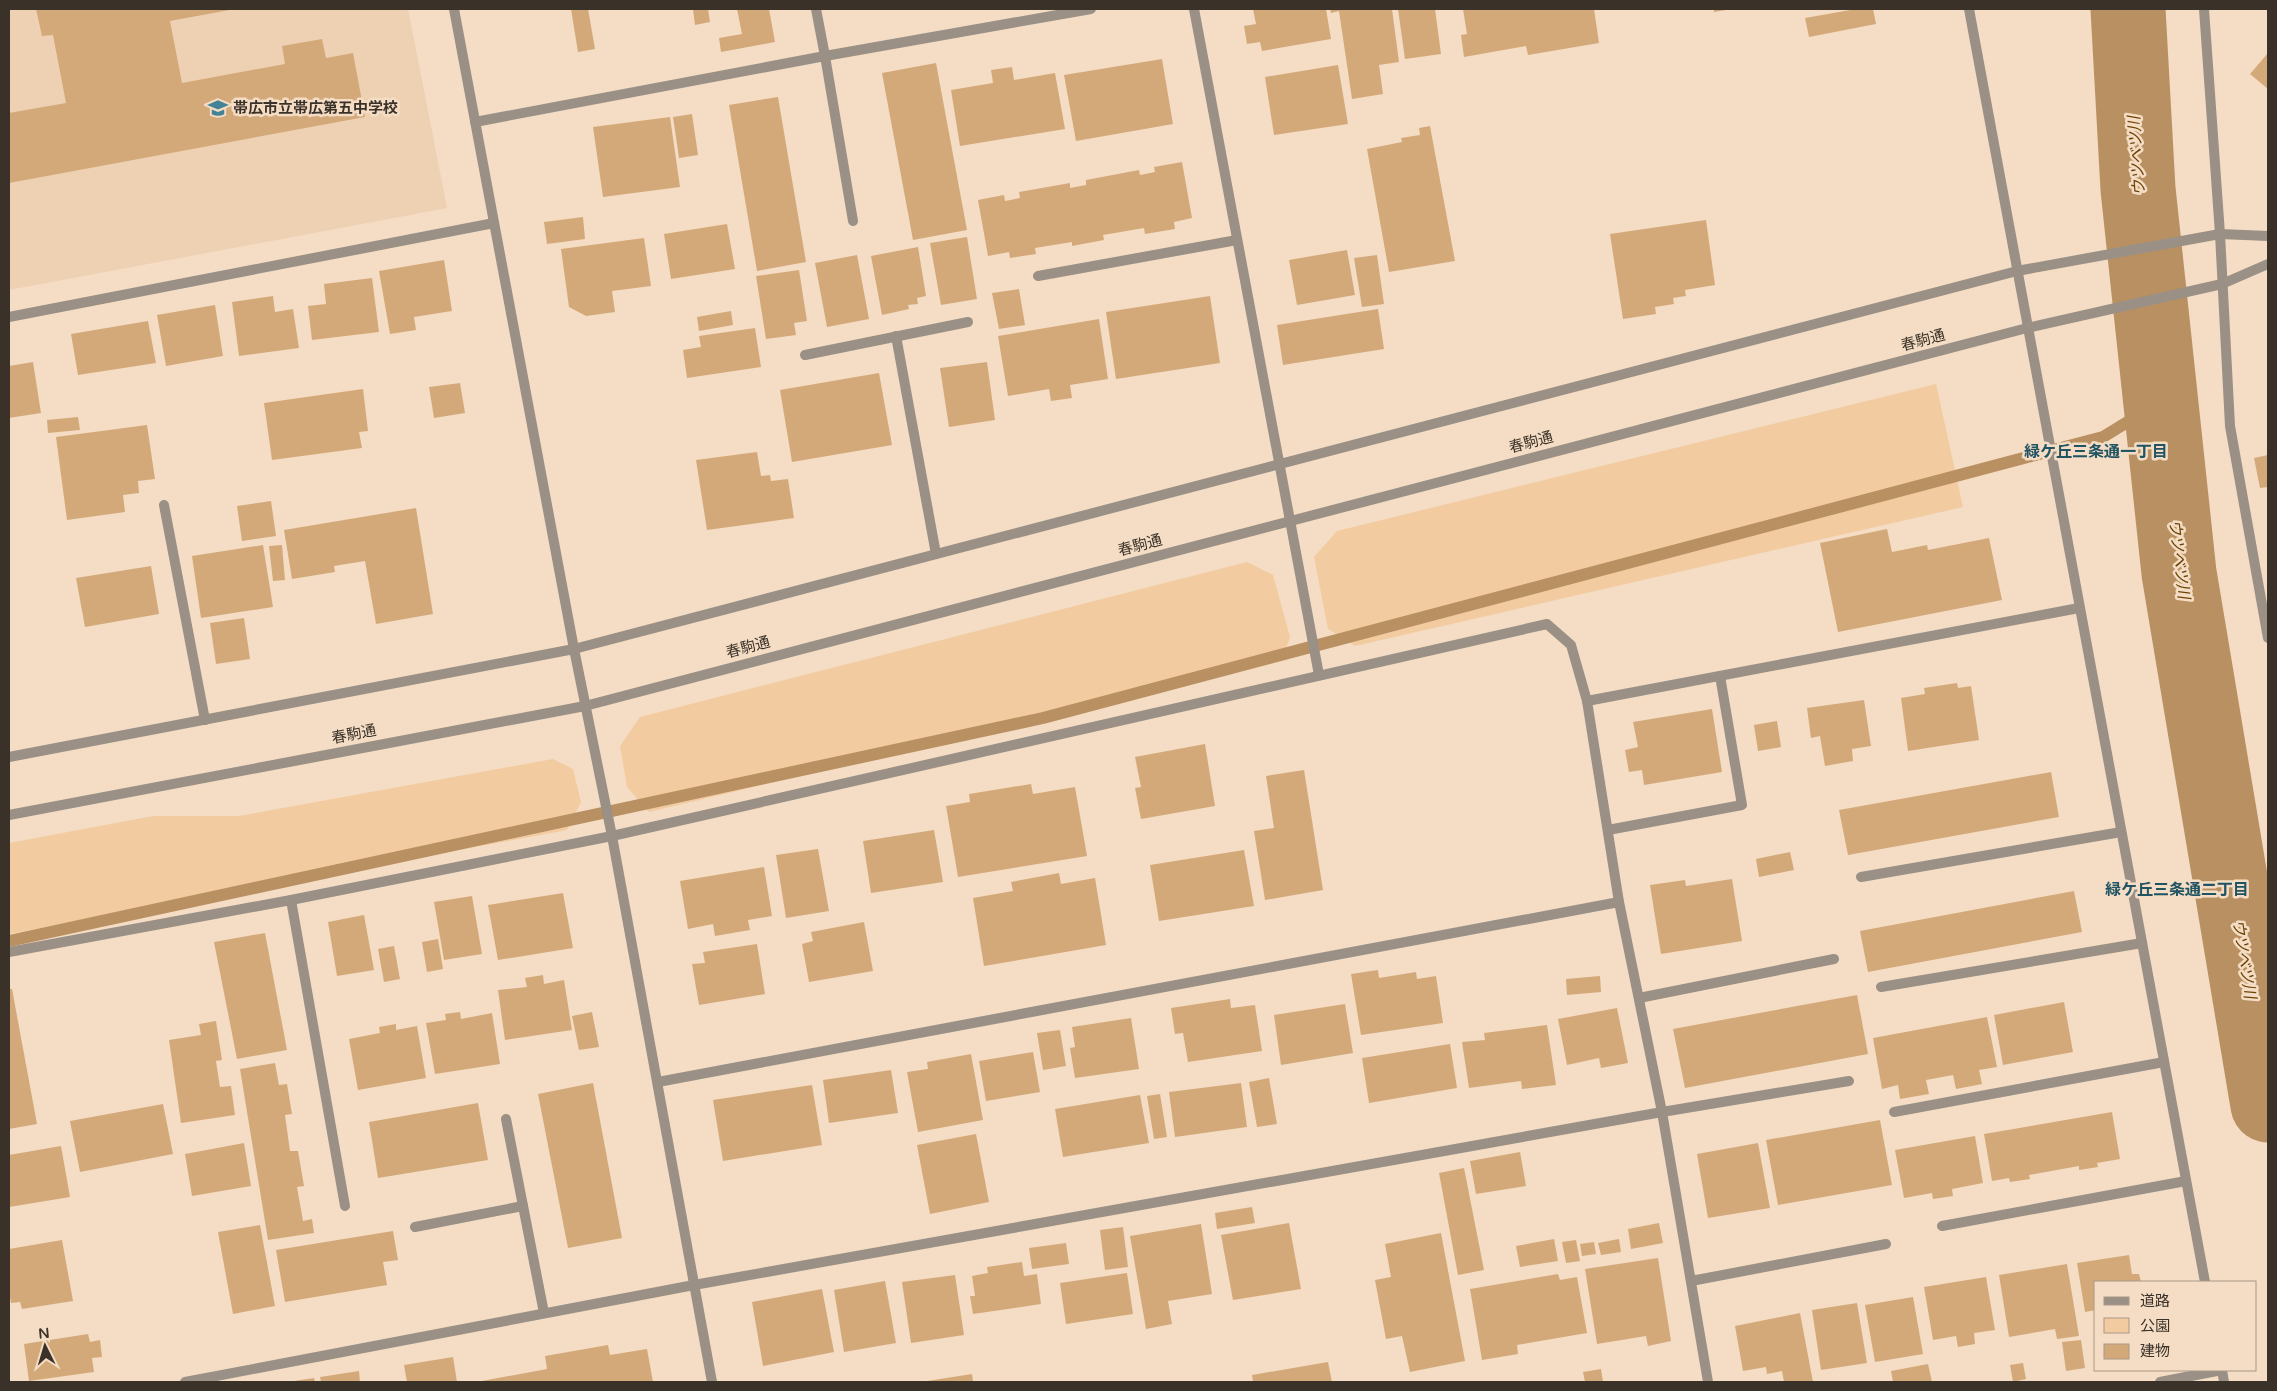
<svg xmlns="http://www.w3.org/2000/svg" width="2277" height="1391" viewBox="0 0 2277 1391" font-family="'Varela Round','Noto Sans JP',sans-serif">
	<style>
		.built { fill: #eed1b2 }
		.green { fill: #f2cba0 }
		.lines { fill: none; stroke-linecap: round; stroke-linejoin: round }
		.stream { stroke: #b99061; stroke-width: 12 }
		.river { stroke: #b99061; stroke-width: 75 }
		.building { fill: #d4a97a }
		.service { stroke: #9a9085; stroke-width: 10 }
		.minor { stroke: #9a9085; stroke-width: 10 }
		.tertiary { stroke: #9a9085; stroke-width: 10 }
		.labels { text-anchor: middle; dominant-baseline: central; stroke-width: 5; stroke-linejoin: round; paint-order: stroke }
		.poi-label { font-size: 15px; font-weight: bold; fill: #3a3128; stroke: #f4ddc4; text-anchor: start }
		.street-label { font-size: 15px; fill: #3a3128; stroke: #f4ddc4 }
		.water-label { font-size: 16px; font-style: italic; fill: #6a4102; stroke: #f4ddc4 }
		.neighbourhood-label { font-size: 16px; font-weight: bold; fill: #205463; stroke: #f4ddc4 }
	</style>
	<rect width="100%" height="100%" fill="#f4ddc4"/>
	<!-- built -->
	<polygon class="built" points="9,9 408,9 447,208 9,290"/>
	<!-- green -->
	<g class="green">
		<polygon points="1936,384 1963,507 1355,646 1328,629 1314,557 1337,531"/>
		<polygon points="1247,562 1273,575 1290,637 1282,660 649,812 627,787 620,746 640,717"/>
		<polygon points="553,759 573,769 581,802 567,830 9,934 9,843 153,816 239,816"/>
	</g>
	<g class="lines">
		<!-- stream -->
		<polyline class="stream" points="9,941 1043,718 2103,437 2160,402"/>
		<!-- river -->
		<polyline class="river" points="2128,9 2138,189 2179,573 2268,1105"/>
	</g>
	<!-- building -->
	<g class="building">
		<polygon points="36,9 235,9 170,21 182,83 285,64 282,46 322,39 326,58 353,53 365,117 9,183 9,113 66,103 53,35 42,36"/>
		<polygon points="571,9 588,9 595,49 578,52"/>
		<polygon points="693,9 708,9 710,22 695,25"/>
		<polygon points="737,9 769,9 775,42 721,52 719,38 742,34"/>
		<polygon points="1253,9 1326,9 1331,39 1262,51 1260,42 1247,44 1244,26 1256,24"/>
		<polygon points="1330,9 1392,9 1399,62 1379,65 1383,94 1352,99 1339,11 1331,13"/>
		<polygon points="1398,9 1435,9 1441,54 1405,59"/>
		<polygon points="1463,9 1594,9 1599,43 1528,55 1526,46 1464,57 1461,35 1467,34"/>
		<polygon points="1714,9 1726,9 1726,10 1714,12"/>
		<polygon points="1856,9 1873,9 1876,24 1809,37 1805,18"/>
		<polygon points="2268,53 2268,89 2250,74"/>
		<polygon points="1162,59 1173,124 1076,141 1064,75"/>
		<polygon points="936,63 967,230 913,240 882,73"/>
		<polygon points="1338,65 1348,124 1274,135 1265,77"/>
		<polygon points="1012,67 1014,80 1055,73 1065,129 960,146 951,90 993,83 991,70"/>
		<polygon points="778,97 806,262 757,271 729,105"/>
		<polygon points="692,114 698,155 679,158 673,117"/>
		<polygon points="670,117 680,187 603,197 593,127"/>
		<polygon points="1430,126 1455,261 1389,272 1367,149 1402,142 1401,138 1420,135 1419,128"/>
		<polygon points="1182,162 1192,218 1174,222 1175,229 1145,234 1144,228 1103,235 1104,240 1072,246 1072,242 1035,248 1036,254 1010,258 1009,252 988,256 978,200 1004,195 1005,201 1020,198 1019,192 1070,183 1070,188 1086,185 1086,180 1139,170 1140,175 1155,172 1154,167"/>
		<polygon points="583,217 585,239 547,244 544,222"/>
		<polygon points="1706,220 1715,285 1685,290 1686,296 1673,298 1674,304 1655,307 1656,314 1623,319 1610,234"/>
		<polygon points="727,224 735,269 671,279 664,234"/>
		<polygon points="967,237 977,299 941,305 930,243"/>
		<polygon points="644,238 651,286 612,291 615,312 586,316 569,307 561,249"/>
		<polygon points="918,247 926,296 917,298 918,304 908,305 909,309 882,315 871,256"/>
		<polygon points="1347,250 1355,295 1297,305 1289,260"/>
		<polygon points="857,255 869,319 827,327 815,263"/>
		<polygon points="1377,255 1384,304 1362,307 1354,258"/>
		<polygon points="444,260 452,311 414,317 416,330 390,334 379,271"/>
		<polygon points="799,270 807,321 794,323 796,335 766,339 756,276"/>
		<polygon points="372,278 379,332 312,340 308,306 326,304 324,284"/>
		<polygon points="1019,289 1025,325 999,329 992,293"/>
		<polygon points="273,296 275,312 293,309 299,348 239,356 232,302"/>
		<polygon points="1210,296 1220,363 1116,379 1106,312"/>
		<polygon points="215,305 223,356 166,366 157,315"/>
		<polygon points="1378,309 1384,349 1283,365 1277,325"/>
		<polygon points="731,311 733,325 699,331 697,317"/>
		<polygon points="1099,319 1108,379 1070,385 1072,398 1051,401 1049,389 1008,396 998,336"/>
		<polygon points="148,321 156,363 78,375 71,334"/>
		<polygon points="755,328 761,367 687,378 683,350 701,347 699,336"/>
		<polygon points="33,362 41,413 9,418 9,366"/>
		<polygon points="987,362 995,420 949,427 940,368"/>
		<polygon points="879,373 892,445 792,462 780,390"/>
		<polygon points="460,383 465,413 434,418 429,387"/>
		<polygon points="363,389 368,431 359,432 362,448 272,460 264,403"/>
		<polygon points="78,417 80,430 48,433 47,420"/>
		<polygon points="147,425 155,479 138,481 139,493 123,495 125,512 67,520 56,437"/>
		<polygon points="757,452 761,476 770,475 771,481 788,479 794,518 707,530 696,460"/>
		<polygon points="2268,455 2268,487 2260,488 2254,458"/>
		<polygon points="271,501 276,536 242,541 237,506"/>
		<polygon points="416,508 433,614 376,624 365,561 334,566 335,572 292,579 284,530"/>
		<polygon points="1887,529 1892,552 1927,545 1928,550 1989,538 2002,600 1838,632 1820,543"/>
		<polygon points="263,545 273,607 201,618 192,556"/>
		<polygon points="282,545 285,580 273,581 269,546"/>
		<polygon points="151,566 159,614 85,627 76,578"/>
		<polygon points="244,618 250,659 216,664 210,623"/>
		<polygon points="1957,683 1958,688 1971,686 1979,740 1908,751 1901,698 1925,694 1924,688"/>
		<polygon points="1864,700 1871,746 1852,749 1853,761 1825,766 1820,736 1811,738 1807,708"/>
		<polygon points="1712,709 1722,772 1644,785 1642,770 1629,772 1625,750 1638,747 1633,722"/>
		<polygon points="1777,721 1781,747 1758,751 1754,725"/>
		<polygon points="1205,744 1215,806 1141,819 1135,788 1141,787 1135,757"/>
		<polygon points="1304,770 1323,890 1265,900 1254,831 1274,828 1266,776"/>
		<polygon points="2051,772 2059,817 1848,855 1839,810"/>
		<polygon points="1031,784 1033,794 1075,787 1087,856 958,877 946,806 970,802 969,794"/>
		<polygon points="934,830 943,882 871,893 863,841"/>
		<polygon points="818,849 829,911 786,918 776,855"/>
		<polygon points="1244,850 1254,906 1159,921 1150,865"/>
		<polygon points="1790,852 1794,870 1759,877 1756,859"/>
		<polygon points="764,867 772,916 748,920 750,930 715,936 713,924 688,929 680,881"/>
		<polygon points="1059,873 1061,884 1095,878 1106,945 984,966 973,898 1013,891 1011,882"/>
		<polygon points="1732,879 1742,941 1661,954 1650,885 1685,880 1686,886"/>
		<polygon points="2074,891 2082,932 1868,972 1860,931"/>
		<polygon points="563,893 573,948 498,960 488,905"/>
		<polygon points="472,896 482,954 444,960 434,902"/>
		<polygon points="364,915 374,970 337,976 328,922"/>
		<polygon points="864,922 873,971 809,982 802,944 813,941 811,932"/>
		<polygon points="265,933 287,1050 237,1059 214,942"/>
		<polygon points="438,939 443,969 427,972 422,942"/>
		<polygon points="757,944 765,994 699,1005 692,964 705,963 703,952"/>
		<polygon points="394,946 400,979 384,982 378,949"/>
		<polygon points="1378,970 1379,978 1416,972 1417,979 1436,976 1443,1023 1361,1035 1351,974"/>
		<polygon points="543,975 544,984 564,980 572,1030 505,1040 498,990 527,987 525,978"/>
		<polygon points="1600,976 1601,992 1567,995 1566,979"/>
		<polygon points="9,989 12,989 37,1124 9,1129"/>
		<polygon points="1857,995 1868,1054 1685,1088 1673,1029"/>
		<polygon points="1230,999 1231,1008 1255,1005 1262,1051 1188,1062 1183,1033 1175,1034 1171,1008"/>
		<polygon points="2064,1002 2073,1052 2003,1065 1994,1015"/>
		<polygon points="1345,1004 1353,1053 1281,1065 1274,1015"/>
		<polygon points="1617,1008 1628,1063 1601,1068 1599,1058 1567,1065 1558,1019"/>
		<polygon points="460,1012 461,1019 492,1013 500,1064 435,1074 426,1023 446,1020 445,1014"/>
		<polygon points="592,1012 599,1047 579,1050 572,1016"/>
		<polygon points="1987,1017 1997,1067 1979,1070 1982,1084 1956,1089 1953,1075 1926,1080 1929,1094 1900,1099 1898,1085 1882,1089 1873,1038"/>
		<polygon points="1131,1018 1139,1069 1075,1078 1070,1048 1075,1047 1072,1027"/>
		<polygon points="216,1021 222,1060 216,1061 220,1087 231,1086 235,1115 181,1123 169,1040 201,1035 199,1024"/>
		<polygon points="396,1024 396,1030 417,1026 426,1078 358,1090 349,1039 380,1033 379,1027"/>
		<polygon points="1547,1025 1556,1085 1522,1089 1521,1081 1469,1088 1462,1042 1485,1040 1484,1033"/>
		<polygon points="1060,1030 1066,1066 1043,1070 1037,1033"/>
		<polygon points="1450,1044 1457,1088 1369,1103 1362,1058"/>
		<polygon points="1033,1052 1040,1092 986,1101 979,1061"/>
		<polygon points="971,1054 983,1120 918,1132 907,1072 928,1069 927,1062"/>
		<polygon points="275,1063 279,1085 287,1084 292,1114 285,1115 290,1151 298,1151 304,1186 297,1187 303,1221 312,1219 314,1233 268,1240 240,1069"/>
		<polygon points="891,1070 898,1113 829,1123 823,1080"/>
		<polygon points="1269,1078 1277,1124 1257,1127 1249,1082"/>
		<polygon points="593,1083 622,1238 568,1248 538,1094"/>
		<polygon points="1241,1083 1247,1127 1175,1137 1169,1092"/>
		<polygon points="812,1085 822,1145 723,1161 713,1100"/>
		<polygon points="1160,1094 1167,1137 1154,1139 1147,1096"/>
		<polygon points="1140,1095 1149,1143 1063,1157 1055,1109"/>
		<polygon points="478,1103 488,1160 378,1178 369,1122"/>
		<polygon points="163,1104 173,1154 80,1172 70,1121"/>
		<polygon points="2112,1112 2120,1159 2097,1163 2098,1167 2079,1170 2079,1166 2029,1175 2030,1179 2010,1182 2009,1178 1992,1181 1984,1134"/>
		<polygon points="1880,1120 1892,1185 1778,1205 1766,1140"/>
		<polygon points="976,1134 989,1202 930,1214 917,1145"/>
		<polygon points="1975,1136 1983,1183 1952,1189 1953,1196 1933,1199 1932,1193 1904,1198 1895,1150"/>
		<polygon points="244,1143 251,1186 192,1196 185,1154"/>
		<polygon points="1758,1143 1770,1208 1708,1218 1697,1154"/>
		<polygon points="61,1146 70,1197 9,1207 9,1155"/>
		<polygon points="1520,1152 1526,1186 1476,1194 1470,1161"/>
		<polygon points="1464,1168 1484,1270 1458,1275 1439,1173"/>
		<polygon points="1252,1207 1255,1223 1217,1229 1215,1213"/>
		<polygon points="1289,1223 1301,1289 1233,1300 1221,1235"/>
		<polygon points="1659,1223 1663,1243 1631,1249 1628,1229"/>
		<polygon points="1201,1224 1212,1294 1168,1301 1172,1324 1146,1329 1130,1236"/>
		<polygon points="260,1225 275,1306 233,1314 218,1232"/>
		<polygon points="1123,1227 1128,1267 1105,1270 1100,1230"/>
		<polygon points="393,1231 398,1260 383,1262 387,1285 285,1302 276,1250"/>
		<polygon points="1441,1233 1465,1361 1410,1372 1402,1336 1386,1339 1375,1280 1391,1277 1385,1244"/>
		<polygon points="1554,1239 1558,1261 1520,1267 1516,1246"/>
		<polygon points="1619,1239 1621,1252 1601,1255 1598,1243"/>
		<polygon points="62,1240 73,1301 22,1309 20,1302 11,1303 10,1297 9,1297 9,1249"/>
		<polygon points="1576,1240 1580,1261 1566,1263 1562,1242"/>
		<polygon points="1594,1242 1596,1254 1582,1256 1580,1244"/>
		<polygon points="1066,1243 1069,1264 1032,1269 1029,1248"/>
		<polygon points="2129,1255 2132,1274 2139,1274 2141,1282 2096,1282 2096,1310 2085,1312 2077,1263"/>
		<polygon points="1658,1258 1671,1341 1648,1346 1646,1336 1597,1344 1585,1269"/>
		<polygon points="1022,1262 1024,1276 1037,1274 1041,1304 973,1314 970,1296 975,1296 972,1276 988,1273 987,1267"/>
		<polygon points="2067,1264 2079,1336 2057,1339 2055,1329 2009,1337 1999,1275"/>
		<polygon points="1127,1273 1133,1314 1066,1324 1060,1283"/>
		<polygon points="1558,1274 1560,1280 1577,1277 1587,1333 1517,1345 1518,1354 1482,1360 1470,1289"/>
		<polygon points="955,1275 964,1335 911,1343 902,1282"/>
		<polygon points="1986,1277 1995,1330 1974,1333 1975,1344 1958,1347 1956,1336 1933,1340 1924,1287"/>
		<polygon points="885,1281 896,1343 844,1352 834,1290"/>
		<polygon points="822,1289 834,1352 763,1366 752,1302"/>
		<polygon points="1913,1297 1923,1354 1875,1362 1865,1305"/>
		<polygon points="1857,1303 1867,1363 1821,1370 1812,1310"/>
		<polygon points="1800,1313 1813,1382 1784,1382 1782,1371 1767,1374 1766,1367 1743,1371 1735,1326"/>
		<polygon points="88,1334 90,1342 100,1340 102,1357 92,1358 94,1372 29,1381 24,1344"/>
		<polygon points="2081,1340 2085,1368 2066,1371 2062,1342"/>
		<polygon points="608,1345 610,1355 647,1349 653,1382 476,1382 547,1369 545,1356"/>
		<polygon points="453,1357 457,1382 407,1382 404,1365"/>
		<polygon points="1328,1362 1332,1382 1253,1382 1252,1375"/>
		<polygon points="2023,1363 2026,1379 2013,1382 2010,1365"/>
		<polygon points="1928,1364 1932,1382 1893,1382 1891,1371"/>
		<polygon points="1601,1369 1603,1382 1585,1382 1583,1372"/>
		<polygon points="359,1371 360,1382 321,1382 320,1377"/>
		<polygon points="972,1374 973,1382 927,1382 927,1381"/>
		<polygon points="314,1378 315,1382 294,1382 294,1381"/>
	</g>
	<g class="lines">
		<!-- service -->
		<g class="service">
			<polyline points="825,56 853,221"/>
			<polyline points="1038,276 1237,240"/>
			<polyline points="896,336 936,554"/>
			<polyline points="805,355 968,322"/>
			<polyline points="164,505 205,720"/>
			<polyline points="1608,830 1742,805 1720,676"/>
			<polyline points="1861,877 2121,832"/>
			<polyline points="291,900 345,1206"/>
			<polyline points="1881,987 2142,943"/>
			<polyline points="1639,998 1834,959"/>
			<polyline points="1662,1112 1849,1081"/>
			<polyline points="1894,1112 2164,1062"/>
			<polyline points="506,1119 544,1313"/>
			<polyline points="1942,1226 2186,1181"/>
			<polyline points="415,1227 523,1206"/>
			<polyline points="1691,1281 1886,1244"/>
		</g>
		<!-- minor -->
		<g class="minor">
			<polyline points="454,9 574,649 612,836 712,1382"/>
			<polyline points="816,9 825,56"/>
			<polyline points="1194,9 1319,675"/>
			<polyline points="2204,9 2220,234 2230,426 2268,638"/>
			<polyline points="475,122 825,56 1091,9"/>
			<polyline points="9,317 494,223"/>
			<polyline points="1587,701 2079,608"/>
			<polyline points="9,952 291,900 612,836 1547,624 1571,645 1587,701 1619,902 1662,1112 1708,1382"/>
			<polyline points="658,1082 1619,902"/>
			<polyline points="185,1382 694,1285 1662,1112"/>
			<polyline points="2160,1382 2222,1370"/>
		</g>
		<!-- tertiary -->
		<g class="tertiary">
			<polyline points="1969,9 2205,1282"/>
			<polyline points="9,757 574,649 2017,271 2220,234 2268,236"/>
			<polyline points="9,815 585,706 2027,328 2222,284 2268,264"/>
			<polyline points="2222,1370 2224,1382"/>
		</g>
	</g>
	<!-- icons -->
	<defs>
		<symbol id="school-bare" viewBox="-9 -9 18 18"><path d="M0-5L7-2L0 1L-7-2ZM-4 1L0 2.5L4 1V4Q0 6-4 4Z" fill="#438396" stroke="#f4ddc4" stroke-width="2.5" paint-order="stroke"/></symbol>
	</defs>
	<g fill-rule="evenodd">
		<use href="#school-bare" x="204" y="94" width="28" height="28"/>
	</g>
	<g class="labels">
		<!-- poi labels -->
		<g class="poi-label">
			<text x="233" y="108">帯広市立帯広第五中学校</text>
		</g>
		<!-- street labels -->
		<g class="street-label">
			<text transform="translate(1923 340) rotate(-15)">春駒通</text>
			<text transform="translate(1531 442) rotate(-15)">春駒通</text>
			<text transform="translate(1140 545) rotate(-15)">春駒通</text>
			<text transform="translate(748 647) rotate(-15)">春駒通</text>
			<text transform="translate(354 734) rotate(-11)">春駒通</text>
		</g>
		<!-- water labels -->
		<g class="water-label">
			<text transform="translate(2137 156) rotate(-94)">ウツベツ川</text>
			<text transform="translate(2179 559) rotate(83)">ウツベツ川</text>
			<text transform="translate(2244 959) rotate(81)">ウツベツ川</text>
		</g>
		<!-- neighbourhood labels -->
		<g class="neighbourhood-label">
			<text x="2096" y="452">緑ケ丘三条通一丁目</text>
			<text x="2177" y="890">緑ケ丘三条通二丁目</text>
		</g>
	</g>
	<!-- border -->
	<rect width="2277" height="1391" fill="none" stroke="#3a3128" stroke-width="20"/>
	<!-- legend -->
	<rect x="2094" y="1281" width="162" height="90" fill="#f4ddc4" stroke="#aa9886"/>
	<rect x="2104" y="1297" width="25" height="8" fill="#9a9085" stroke="#aa9886"/>
	<text x="2140" y="1306" font-size="15" fill="#3a3128">道路</text>
	<rect x="2104" y="1318" width="25" height="15" fill="#f2cba0" stroke="#aa9886"/>
	<text x="2140" y="1331" font-size="15" fill="#3a3128">公園</text>
	<rect x="2104" y="1344" width="25" height="15" fill="#d4a97a" stroke="#aa9886"/>
	<text x="2140" y="1356" font-size="15" fill="#3a3128">建物</text>
	<!-- north arrow -->
	<g transform="translate(45 1346) rotate(355)" stroke="#f4ddc4" stroke-width="4" paint-order="stroke">
	<path d="M0-4L9 19L0 12L-9 19Z" fill="#3a3128"/>
	<text y="-8" font-size="14" font-weight="bold" text-anchor="middle" fill="#3a3128">N</text>
	</g>
</svg>
